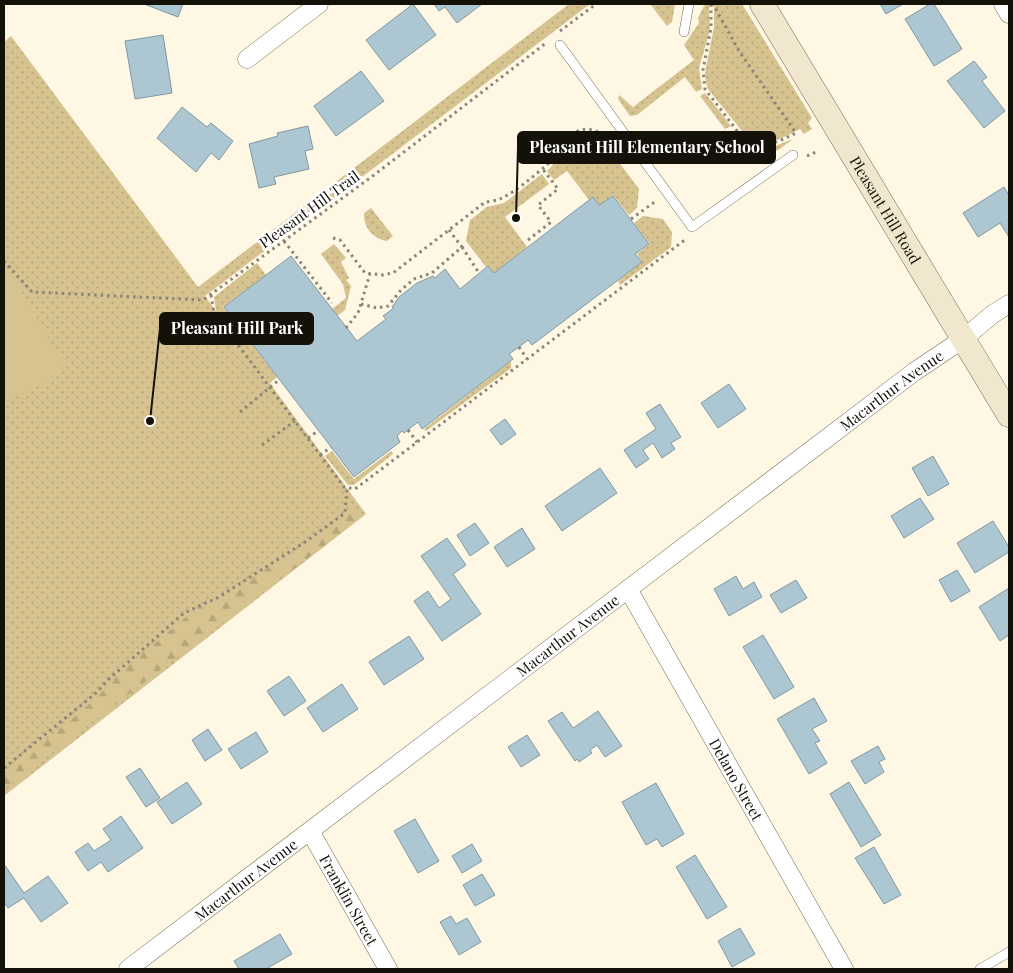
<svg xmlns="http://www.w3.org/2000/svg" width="1013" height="973" viewBox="0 0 1013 973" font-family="'Playfair Display',serif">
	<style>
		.green { fill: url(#green-dots) }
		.forest { fill: url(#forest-firs) }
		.pitch { fill: #d6c38f }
		.building { fill: #acc6d2; stroke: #8099a4 }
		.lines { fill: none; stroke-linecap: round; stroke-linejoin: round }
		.lane-casing { stroke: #746c58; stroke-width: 10 }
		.street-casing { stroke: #746c58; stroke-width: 19 }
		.secondary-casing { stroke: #746c58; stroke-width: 25 }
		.path { stroke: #8a8577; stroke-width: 3; stroke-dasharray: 2.5 4; stroke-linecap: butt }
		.lane { stroke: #fff; stroke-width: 9 }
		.street { stroke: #fff; stroke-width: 18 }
		.secondary { stroke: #f0e7ce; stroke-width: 24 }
		.labels { text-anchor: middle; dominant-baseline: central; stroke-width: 5; stroke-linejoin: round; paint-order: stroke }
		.street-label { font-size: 15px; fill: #141109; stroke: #fff }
		.leader { fill: none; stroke: #141109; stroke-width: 2 }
		.callout-dot { fill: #141109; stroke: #fff; stroke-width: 2 }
		.callout { fill: #141109; stroke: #141109; stroke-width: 2 }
		.callout-label { font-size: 16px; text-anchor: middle; font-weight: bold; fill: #fff }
	</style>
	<defs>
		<pattern id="green-dots" width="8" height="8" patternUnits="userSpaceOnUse" patternTransform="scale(1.25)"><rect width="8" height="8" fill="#d6c38f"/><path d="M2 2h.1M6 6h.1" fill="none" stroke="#b7a67a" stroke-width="1.8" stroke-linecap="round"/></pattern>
		<pattern id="forest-firs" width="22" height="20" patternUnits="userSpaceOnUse" patternTransform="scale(1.25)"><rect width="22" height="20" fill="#d6c38f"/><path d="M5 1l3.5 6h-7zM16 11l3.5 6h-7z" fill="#b7a67a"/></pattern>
	</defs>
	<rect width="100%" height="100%" fill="#fef7e4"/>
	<!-- green -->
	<g class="green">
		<polygon points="569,4 590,4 205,296 216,311 214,297 257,263 266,275 223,307 230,316 223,322 228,328 235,322 277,377 270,383 258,367 366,514 4,796 4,42 11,36 198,287"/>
		<polygon points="650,4 675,4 672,22 667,26"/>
		<path d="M705,4H742L812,118L808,123L812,129L804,134L800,129C785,137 767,147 750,141L708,89L706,82L705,73L714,27V6L709,7L710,30L699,68L702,89L696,92L685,77L637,115L630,116L618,99L619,95L633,107L694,60L684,45L699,23L698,18Z"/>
		<polygon points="705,93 731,126 725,129 700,96"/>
		<path d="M734,130L744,143L753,149L775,146L793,139C767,160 751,166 729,135Z"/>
		<path d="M586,134L597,136L603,141L639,189L637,208L629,215L613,195L599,205L589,200L567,171L554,180L547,171C554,166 554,160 559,153C564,145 577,136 586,134Z"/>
		<polygon points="542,174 549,184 505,217 527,247 494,273 488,266 486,267 466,241 470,220 487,207 504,203"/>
		<path d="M371,208L393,236L387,241C373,239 363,227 364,213Z"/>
		<polygon points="643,216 663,219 672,232 671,247 620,285 618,281 642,262 637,254 650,244 634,223"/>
		<polygon points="334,244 346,258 341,262 349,278 346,280 351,286 345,310 337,316 332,309 346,298 343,284 321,254"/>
		<polygon points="511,361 511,368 426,431 424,429"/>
		<polygon points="332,451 354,479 391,451 393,454 354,485 348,485 325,456"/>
	</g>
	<!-- forest -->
	<polygon class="forest" points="349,504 362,517 4,789 4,773 77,715 105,690 118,674 192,612 290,555 349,513"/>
	<!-- pitch -->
	<polygon class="pitch" points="4,269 8,270 64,364 49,381 4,402"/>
	<!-- building -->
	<g class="building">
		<polygon points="144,4 183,4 178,17"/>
		<polygon points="413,4 436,35 389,70 366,40"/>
		<polygon points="434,4 482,4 457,23 445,7 439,11"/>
		<polygon points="880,4 903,4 886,14"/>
		<polygon points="930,4 934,4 962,49 934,66 905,19"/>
		<polygon points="163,35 172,93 135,99 125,41"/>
		<polygon points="974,61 987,77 982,81 1005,111 984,128 947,81"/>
		<polygon points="361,71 384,101 336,136 314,106"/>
		<polygon points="182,107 207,127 211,123 233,141 219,160 211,153 196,172 157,138"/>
		<polygon points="308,126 313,149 305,151 309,169 274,177 276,184 259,188 249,144 278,136 277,133"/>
		<polygon points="1004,187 1009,195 1009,237 1000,223 978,237 963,213"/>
		<polygon points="613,196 649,244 635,254 642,262 532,345 528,340 519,347 509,354 513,359 422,429 418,422 404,433 402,431 397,436 400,442 354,477 224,307 291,256 357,341 386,319 383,316 394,308 392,307 399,297 417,283 433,276 435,278 445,269 460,289 488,266 494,273 593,197 599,205"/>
		<polygon points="729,384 746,409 718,428 701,403"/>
		<polygon points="660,404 681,437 671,443 675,449 662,458 653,443 643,450 649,459 636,468 624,450 656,429 646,413"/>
		<polygon points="505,419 516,434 501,445 490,430"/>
		<polygon points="933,456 949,484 928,496 912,468"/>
		<polygon points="600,468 617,493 562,531 545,506"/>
		<polygon points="920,498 934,519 904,538 891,516"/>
		<polygon points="993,521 1009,547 1009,552 975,573 957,543"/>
		<polygon points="475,523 489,543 470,556 457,535"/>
		<polygon points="522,528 535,549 507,567 494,547"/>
		<polygon points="447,538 466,565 453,574 481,614 442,641 414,601 428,591 439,608 451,599 421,556"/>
		<polygon points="957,570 970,591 951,602 939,580"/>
		<polygon points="736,576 743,589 754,582 762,597 729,616 714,589"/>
		<polygon points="796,580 807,598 781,613 770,595"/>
		<polygon points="1009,588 1009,635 1000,641 979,607"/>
		<polygon points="763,635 794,687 774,699 743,647"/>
		<polygon points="409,636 424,659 384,685 369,662"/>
		<polygon points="289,676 306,701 284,716 267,691"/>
		<polygon points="342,684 358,709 323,732 307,708"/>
		<polygon points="814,698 827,721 812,729 820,741 815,743 827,763 809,774 777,719"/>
		<polygon points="598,711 622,746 605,757 597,745 590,750 592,753 579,762 577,759 575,761 548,721 562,712 573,728"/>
		<polygon points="208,729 222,750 205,761 192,740"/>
		<polygon points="256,732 268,752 241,769 228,749"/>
		<polygon points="527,735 540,755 521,767 508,747"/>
		<polygon points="878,746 885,759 879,762 884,772 865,784 851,761"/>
		<polygon points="140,768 160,798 146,807 126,777"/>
		<polygon points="187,782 202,804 172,824 157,802"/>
		<polygon points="849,782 881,835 861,847 830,794"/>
		<polygon points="656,783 684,834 662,847 657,839 646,845 622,802"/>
		<polygon points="121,816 143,848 108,872 101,862 88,871 75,852 88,843 94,851 111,840 103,829"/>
		<polygon points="415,819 439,861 418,873 394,831"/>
		<polygon points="472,844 482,861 462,873 452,856"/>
		<polygon points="874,847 901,895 884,904 855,858"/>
		<polygon points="695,855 727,907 707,919 676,867"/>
		<polygon points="4,864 24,893 48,876 68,903 41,922 24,898 8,908 4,902"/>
		<polygon points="482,874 495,895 475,906 463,885"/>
		<polygon points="451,916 456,924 467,918 481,942 459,955 440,922"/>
		<polygon points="740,928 755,954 732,967 718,941"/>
		<polygon points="280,934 292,954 266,969 239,969 234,961"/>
	</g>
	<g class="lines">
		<defs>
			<g id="lane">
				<polyline points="684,32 689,4"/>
				<polyline points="560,45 692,227 793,155"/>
				<polyline points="980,969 1009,952"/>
			</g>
			<g id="street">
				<polyline points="1003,4 1009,14"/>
				<polyline points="247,59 319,4"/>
				<path id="s1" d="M628,589L844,969"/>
				<path id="s2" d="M310,831L388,969"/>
				<path id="s3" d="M128,969L914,372L963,339L993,314L1009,304"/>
			</g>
			<g id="secondary">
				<path id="s4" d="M762,4L1009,415"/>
			</g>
		</defs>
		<!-- lane casing -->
		<use href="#lane" class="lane-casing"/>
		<!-- street casing -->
		<use href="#street" class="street-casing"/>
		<!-- secondary casing -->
		<use href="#secondary" class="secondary-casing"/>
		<!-- path -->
		<g class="path">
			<path d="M711,4V28L703,70L705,89L745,141C762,150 780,141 796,133L739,51L713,4"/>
			<polyline points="560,31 596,4"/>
			<polyline points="807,156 816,152"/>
			<polyline points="631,219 656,201"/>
			<path d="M333,238L340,240L365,273L383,275L393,273L484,203C489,201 497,201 502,198C517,191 533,176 546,166C551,161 551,154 556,149C573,128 593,120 611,144"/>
			<polyline points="528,240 551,222 538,205 558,189 542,168"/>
			<polyline points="284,241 332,303"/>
			<polyline points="462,247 479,273"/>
			<polyline points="4,261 32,292 203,300 374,175 546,43"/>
			<polyline points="211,295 214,313 224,326 344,487 355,489 686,239"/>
			<polyline points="361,304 377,308 388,306 401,290 414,279 432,273 462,247 449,230"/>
			<polyline points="224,326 233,319"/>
			<polyline points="346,328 358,313 370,274"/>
			<polyline points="519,347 527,359"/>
			<polyline points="240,412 279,380"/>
			<polyline points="408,430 417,442"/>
			<polyline points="308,438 318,431"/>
			<polyline points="262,445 295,421"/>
			<polyline points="320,455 331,447"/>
			<polyline points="4,768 96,693 109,679 184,613 219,597 305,542 345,513 347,488"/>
		</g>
		<!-- lane -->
		<use href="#lane" class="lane"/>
		<!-- street -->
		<use href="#street" class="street"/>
		<!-- secondary -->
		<use href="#secondary" class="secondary"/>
	</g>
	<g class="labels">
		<!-- street labels -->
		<g class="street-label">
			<text transform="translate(309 209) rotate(-36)">Pleasant Hill Trail</text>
			<text stroke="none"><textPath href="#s4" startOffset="240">Pleasant Hill Road</textPath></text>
			<text stroke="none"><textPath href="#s3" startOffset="958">Macarthur Avenue</textPath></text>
			<text stroke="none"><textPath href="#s3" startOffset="552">Macarthur Avenue</textPath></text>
			<text stroke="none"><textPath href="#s1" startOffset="219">Delano Street</textPath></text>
			<text stroke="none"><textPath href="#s3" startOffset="148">Macarthur Avenue</textPath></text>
			<text stroke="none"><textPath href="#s2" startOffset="79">Franklin Street</textPath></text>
		</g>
	</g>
	<!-- callouts -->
	<path class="leader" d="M516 218L518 148M150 421L160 328"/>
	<g class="callout-dot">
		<circle cx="516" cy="218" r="5"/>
		<circle cx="150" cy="421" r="5"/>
	</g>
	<g class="callout">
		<rect x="518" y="132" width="257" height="31" rx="5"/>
		<rect x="160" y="313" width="153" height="31" rx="5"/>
	</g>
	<g class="callout-label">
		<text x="647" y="153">Pleasant Hill Elementary School</text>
		<text x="237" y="334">Pleasant Hill Park</text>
	</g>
	<!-- border -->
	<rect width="1013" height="973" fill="none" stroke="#141109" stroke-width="10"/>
</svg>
